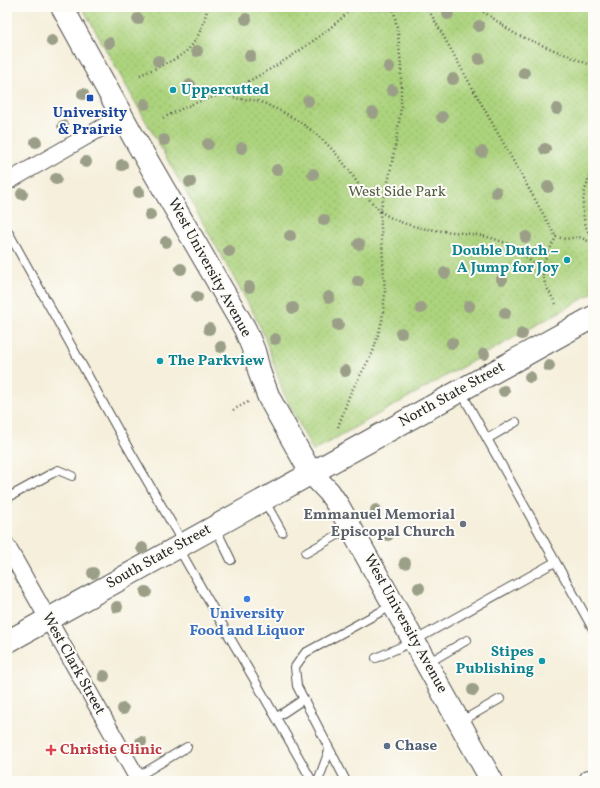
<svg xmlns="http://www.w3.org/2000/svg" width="600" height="788" viewBox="0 0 600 788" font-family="Vollkorn,serif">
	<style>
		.park { fill: url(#park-dots); stroke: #6c7f54 }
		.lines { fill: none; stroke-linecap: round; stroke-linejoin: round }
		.lane-casing { stroke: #494845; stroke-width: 10 }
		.street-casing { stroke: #494845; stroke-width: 18 }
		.secondary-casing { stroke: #494845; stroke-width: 24 }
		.primary-casing { stroke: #494845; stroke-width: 24 }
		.path { stroke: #494845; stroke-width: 2.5; stroke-dasharray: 1 3; stroke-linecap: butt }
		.lane { stroke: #fff; stroke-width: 8 }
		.street { stroke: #fff; stroke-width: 16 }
		.secondary { stroke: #fff; stroke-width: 22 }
		.primary { stroke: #fff; stroke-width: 22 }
		.tree { fill: #9b9f88 }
		.culture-dot { fill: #0f9aa8; stroke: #fdfcf7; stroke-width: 1.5 }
		.transit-dot { fill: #1a4fb4; stroke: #fdfcf7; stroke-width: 1.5 }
		.worship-dot { fill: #6b7280; stroke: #fdfcf7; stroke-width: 1.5 }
		.shop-dot { fill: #3f7fe0; stroke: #fdfcf7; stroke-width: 1.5 }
		.service-dot { fill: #5c6f8a; stroke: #fdfcf7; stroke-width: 1.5 }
		.health-dot { fill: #e0444e; stroke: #fdfcf7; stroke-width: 1.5 }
		.labels { text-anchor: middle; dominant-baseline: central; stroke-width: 4; stroke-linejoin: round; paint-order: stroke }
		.culture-label { font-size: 15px; font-weight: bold; fill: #0d838f; stroke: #fdfcf7; text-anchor: start }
		.transit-label { font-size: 15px; font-weight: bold; fill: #164399; stroke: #fdfcf7 }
		.park-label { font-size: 15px; fill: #525d44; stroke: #fdfcf7 }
		.street-label { font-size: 15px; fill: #2b2b2b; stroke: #fdfcf7 }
		.worship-label { font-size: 15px; font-weight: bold; fill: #5b616d; stroke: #fdfcf7; text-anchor: end }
		.shop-label { font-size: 15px; font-weight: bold; fill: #366cbe; stroke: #fdfcf7 }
		.service-label { font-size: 15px; font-weight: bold; fill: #4e5e75; stroke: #fdfcf7; text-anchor: start }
		.health-label { font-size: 15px; font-weight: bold; fill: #be3a42; stroke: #fdfcf7; text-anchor: start }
	</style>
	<defs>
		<pattern id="park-dots" width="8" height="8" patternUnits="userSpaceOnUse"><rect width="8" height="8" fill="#acd37d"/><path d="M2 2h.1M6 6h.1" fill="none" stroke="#94b56c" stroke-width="1.8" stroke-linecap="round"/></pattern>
	</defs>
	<rect width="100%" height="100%" fill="#fdfcf7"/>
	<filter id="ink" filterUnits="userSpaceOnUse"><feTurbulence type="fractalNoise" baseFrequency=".025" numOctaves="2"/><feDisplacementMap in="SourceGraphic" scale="8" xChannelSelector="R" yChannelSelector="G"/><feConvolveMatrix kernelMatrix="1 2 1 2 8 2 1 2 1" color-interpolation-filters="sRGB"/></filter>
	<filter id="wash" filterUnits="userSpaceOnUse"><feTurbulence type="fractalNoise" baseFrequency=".012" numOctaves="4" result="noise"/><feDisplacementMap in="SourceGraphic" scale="16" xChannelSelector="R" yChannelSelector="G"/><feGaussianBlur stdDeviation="0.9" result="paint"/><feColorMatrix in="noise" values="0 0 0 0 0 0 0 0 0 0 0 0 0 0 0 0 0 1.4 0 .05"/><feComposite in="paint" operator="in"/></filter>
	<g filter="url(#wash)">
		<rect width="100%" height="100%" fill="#f5efdb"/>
		<!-- park -->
		<polygon class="park" points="82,7 593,7 593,293 313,451 283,392 264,335 254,314"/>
	</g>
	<g filter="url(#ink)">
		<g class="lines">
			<defs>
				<g id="lane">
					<polyline points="7,230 127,446 183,543"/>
					<polyline points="461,392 593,629"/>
					<polyline points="487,439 516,422"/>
					<polyline points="7,498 58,470 72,476"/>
					<polyline points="264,500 282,532"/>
					<polyline points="215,527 231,560"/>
					<path d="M178,547C222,625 268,702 312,781"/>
					<polyline points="306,553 350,528"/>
					<polyline points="376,658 414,641 555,562"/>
					<polyline points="428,663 467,640"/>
					<polyline points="277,717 304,699"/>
					<polyline points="460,722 500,699"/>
					<polyline points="137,777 187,747"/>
					<polyline points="318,781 329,751"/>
					<polyline points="346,781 297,686 295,667 305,653 393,605"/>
				</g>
				<g id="street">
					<polyline points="7,182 122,116"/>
					<polyline points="7,546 139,781"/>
				</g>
				<polyline id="secondary" points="7,642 593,317"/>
				<g id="primary">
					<polyline points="62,7 133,136 245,329 254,351 260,374 269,398 311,473 329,492 339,507 492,781"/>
					<polyline points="590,781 593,780"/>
				</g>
			</defs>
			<!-- lane casing -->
			<use href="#lane" class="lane-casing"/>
			<!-- street casing -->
			<use href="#street" class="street-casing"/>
			<!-- secondary casing -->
			<use href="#secondary" class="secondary-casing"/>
			<!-- primary casing -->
			<use href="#primary" class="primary-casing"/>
			<!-- path -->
			<g class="path">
				<polyline points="427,7 556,237"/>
				<polyline points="477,7 515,34 593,66"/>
				<path d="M140,75C154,69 171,62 183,54C198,43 203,24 208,7"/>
				<path d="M223,94C273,70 313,45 354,7"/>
				<path d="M163,118C179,110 193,103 210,98C214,97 218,95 222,94C226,94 232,97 236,98C243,100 251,99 257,101C263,102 269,106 274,108C301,120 324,138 342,161C356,178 368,204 386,215C423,237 466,227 503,242C519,248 528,261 542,270L546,257L556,237L565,239L579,237L593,243"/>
				<path d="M593,169C590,178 585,187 584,196C581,209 584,229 593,239"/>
				<polyline points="542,270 545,284 557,306"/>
				<polyline points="233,410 248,402"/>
				<polyline points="338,427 350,394 373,352 382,321 385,293 380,211 389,178 396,142 401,107 401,67 398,33 393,7"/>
			</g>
			<!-- lane -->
			<use href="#lane" class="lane"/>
			<!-- street -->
			<use href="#street" class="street"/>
			<!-- secondary -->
			<use href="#secondary" class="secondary"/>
			<!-- primary -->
			<use href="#primary" class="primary"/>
		</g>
		<!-- trees -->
		<g class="tree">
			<circle cx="448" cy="14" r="6"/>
			<circle cx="138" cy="19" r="6"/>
			<circle cx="246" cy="19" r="6"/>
			<circle cx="479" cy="26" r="6"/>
			<circle cx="52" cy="41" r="6"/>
			<circle cx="109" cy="43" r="6"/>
			<circle cx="197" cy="51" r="6"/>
			<circle cx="250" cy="56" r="6"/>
			<circle cx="479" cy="59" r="6"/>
			<circle cx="158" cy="61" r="6"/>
			<circle cx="389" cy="67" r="6"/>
			<circle cx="524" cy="73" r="6"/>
			<circle cx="453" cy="79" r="6"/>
			<circle cx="190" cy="85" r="6"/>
			<circle cx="392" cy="90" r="6"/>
			<circle cx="83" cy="94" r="6"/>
			<circle cx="308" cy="101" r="6"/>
			<circle cx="145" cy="104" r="6"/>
			<circle cx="557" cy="109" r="6"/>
			<circle cx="373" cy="113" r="6"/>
			<circle cx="442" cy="117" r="6"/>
			<circle cx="63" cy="126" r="6"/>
			<circle cx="164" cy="140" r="6"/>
			<circle cx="36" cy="142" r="6"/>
			<circle cx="208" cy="144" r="6"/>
			<circle cx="242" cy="148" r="6"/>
			<circle cx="545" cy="149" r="6"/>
			<circle cx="482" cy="152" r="6"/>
			<circle cx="86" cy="162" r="6"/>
			<circle cx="122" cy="165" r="6"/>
			<circle cx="277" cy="170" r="6"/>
			<circle cx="313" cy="174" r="6"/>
			<circle cx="56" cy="179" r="6"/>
			<circle cx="190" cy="182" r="6"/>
			<circle cx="548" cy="187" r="6"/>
			<circle cx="139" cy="192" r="6"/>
			<circle cx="496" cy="192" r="6"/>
			<circle cx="22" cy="194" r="6"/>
			<circle cx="150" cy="215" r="6"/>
			<circle cx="324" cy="220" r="6"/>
			<circle cx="290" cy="236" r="6"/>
			<circle cx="526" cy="237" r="6"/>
			<circle cx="166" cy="242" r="6"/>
			<circle cx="359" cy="244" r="6"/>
			<circle cx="229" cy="251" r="6"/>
			<circle cx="181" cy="269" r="6"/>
			<circle cx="445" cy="273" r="6"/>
			<circle cx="502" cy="279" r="6"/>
			<circle cx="358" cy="281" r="6"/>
			<circle cx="249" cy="287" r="6"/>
			<circle cx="197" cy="297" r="6"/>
			<circle cx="329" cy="297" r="6"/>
			<circle cx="469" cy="306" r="6"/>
			<circle cx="293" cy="308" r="6"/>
			<circle cx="421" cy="308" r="6"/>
			<circle cx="505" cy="313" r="6"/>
			<circle cx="338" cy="325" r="6"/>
			<circle cx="209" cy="329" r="6"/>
			<circle cx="401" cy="333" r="6"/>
			<circle cx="522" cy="334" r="6"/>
			<circle cx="275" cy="339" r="6"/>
			<circle cx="452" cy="343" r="6"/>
			<circle cx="221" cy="347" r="6"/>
			<circle cx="484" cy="354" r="6"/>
			<circle cx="549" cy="366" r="6"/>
			<circle cx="345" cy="371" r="6"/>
			<circle cx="530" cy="377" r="6"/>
			<circle cx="504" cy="391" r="6"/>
			<circle cx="376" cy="510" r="6"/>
			<circle cx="388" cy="535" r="6"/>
			<circle cx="142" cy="548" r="6"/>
			<circle cx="405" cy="563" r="6"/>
			<circle cx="93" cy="573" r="6"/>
			<circle cx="419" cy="588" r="6"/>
			<circle cx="146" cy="592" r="6"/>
			<circle cx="117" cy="607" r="6"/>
			<circle cx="104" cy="676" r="6"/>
			<circle cx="473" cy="690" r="6"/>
			<circle cx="123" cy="709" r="6"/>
			<circle cx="141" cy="742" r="6"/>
		</g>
	</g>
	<!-- markers -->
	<g class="culture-dot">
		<circle cx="173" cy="90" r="4"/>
		<circle cx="567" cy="260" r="4"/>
		<circle cx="160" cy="361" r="4"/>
		<circle cx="542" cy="661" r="4"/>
	</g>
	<rect class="transit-dot" x="86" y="94" width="8" height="8" rx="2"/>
	<circle class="worship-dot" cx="463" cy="524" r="4"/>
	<circle class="shop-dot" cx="247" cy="599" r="4"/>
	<circle class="service-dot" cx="387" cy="746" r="4"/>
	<path class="health-dot" d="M49 744h4v4h4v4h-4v4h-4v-4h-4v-4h4z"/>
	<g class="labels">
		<!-- culture labels -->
		<g class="culture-label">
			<text x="181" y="90">Uppercutted</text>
			<text x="559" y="251" text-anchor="end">Double Dutch –<tspan x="559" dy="17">A Jump for Joy</tspan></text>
			<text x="168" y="361">The Parkview</text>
			<text x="534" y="652" text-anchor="end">Stipes<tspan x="534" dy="17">Publishing</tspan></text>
		</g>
		<!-- transit labels -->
		<g class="transit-label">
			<text x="90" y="113">University<tspan x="90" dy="17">&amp; Prairie</tspan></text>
		</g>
		<!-- park labels -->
		<g class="park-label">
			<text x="397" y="192">West Side Park</text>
		</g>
		<!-- street labels -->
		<g class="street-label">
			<text transform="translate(209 268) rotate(61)">West University Avenue</text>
			<text transform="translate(452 395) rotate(-29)">North State Street</text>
			<text transform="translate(159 557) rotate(-29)">South State Street</text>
			<text transform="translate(405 624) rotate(61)">West University Avenue</text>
			<text transform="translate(73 664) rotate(61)">West Clark Street</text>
		</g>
		<!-- worship labels -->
		<g class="worship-label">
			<text x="455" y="515">Emmanuel Memorial<tspan x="455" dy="17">Episcopal Church</tspan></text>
		</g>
		<!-- shop labels -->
		<g class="shop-label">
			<text x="247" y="614">University<tspan x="247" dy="17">Food and Liquor</tspan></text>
		</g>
		<!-- service labels -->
		<g class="service-label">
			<text x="395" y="746">Chase</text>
		</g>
		<!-- health labels -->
		<g class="health-label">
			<text x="60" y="750">Christie Clinic</text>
		</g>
	</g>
	<!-- margin -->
	<rect width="600" height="788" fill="none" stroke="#fdfcf7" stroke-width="24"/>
</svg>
